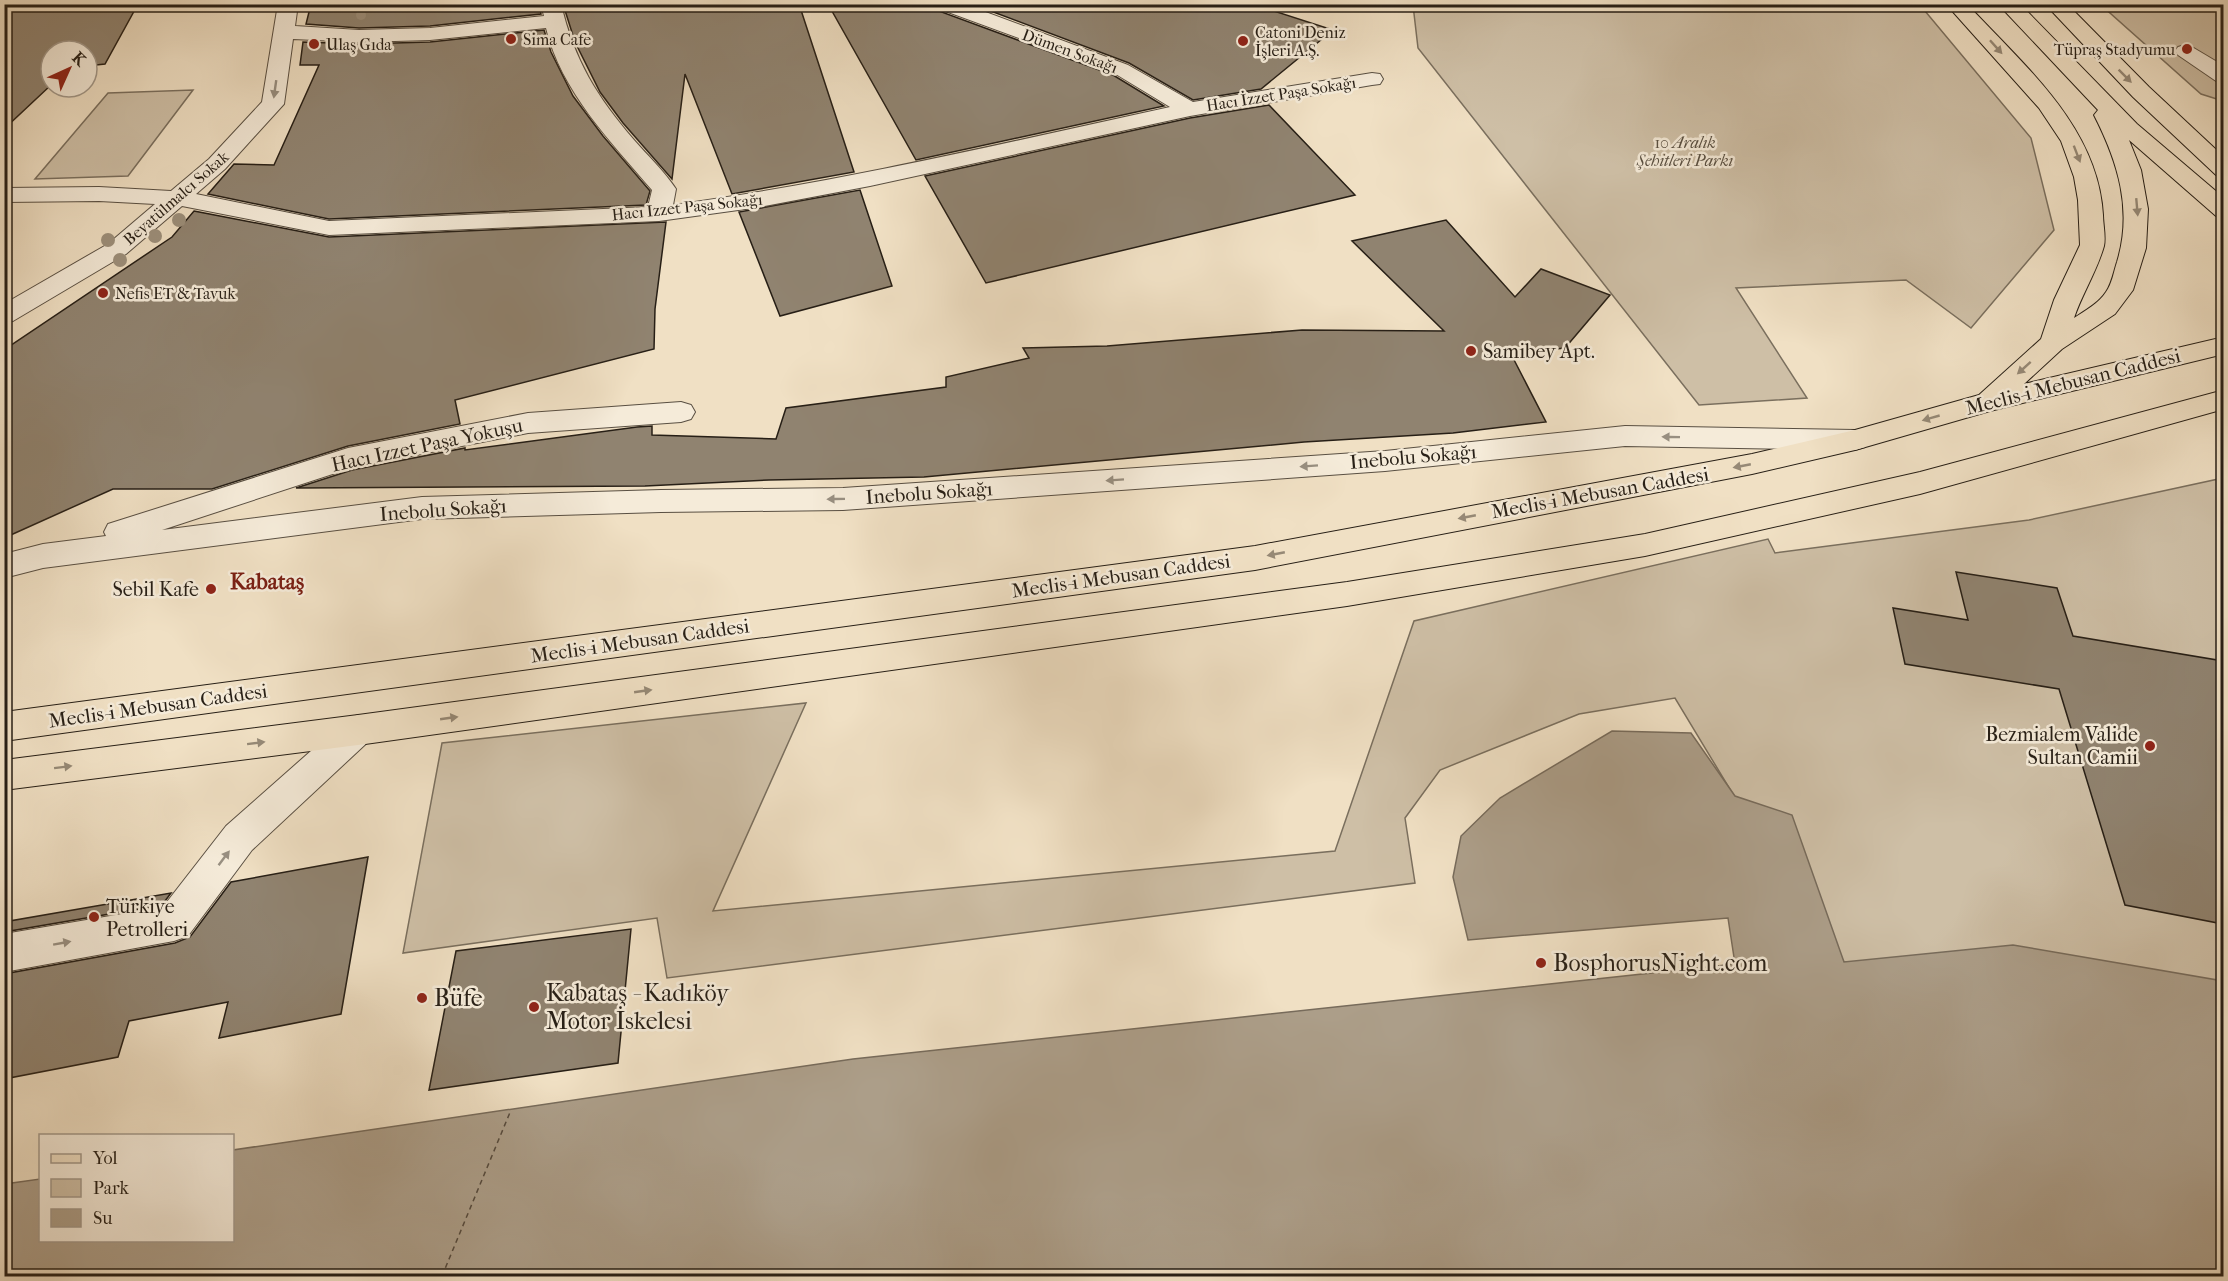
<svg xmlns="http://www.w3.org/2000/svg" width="2228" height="1281" viewBox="0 0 2228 1281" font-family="'IM FELL French Canon',serif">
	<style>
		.green { fill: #cebfa6; stroke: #7a6f5e; stroke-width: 1.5 }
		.water { fill: #ac9e89; stroke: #776b5b; stroke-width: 1.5 }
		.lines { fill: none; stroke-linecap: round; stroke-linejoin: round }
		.ferry { stroke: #564b3e; stroke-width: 1.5; stroke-dasharray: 5 4; stroke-linecap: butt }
		.building { fill: #908370; stroke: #271f16; stroke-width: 1.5 }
		.minor-casing { stroke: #594f42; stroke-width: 2 }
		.major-casing { stroke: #271f16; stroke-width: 2 }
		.minor { fill: #f5ebd9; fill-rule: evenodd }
		.major { fill: #f0e0c4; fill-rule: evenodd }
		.tree { fill: #9d907c }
		.oneway { fill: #968976 }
		.oneway2 { fill: #988f81 }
		.poi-dot { fill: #8f2418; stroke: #f5ebd9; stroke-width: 2 }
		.labels { text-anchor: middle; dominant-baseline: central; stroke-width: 5; stroke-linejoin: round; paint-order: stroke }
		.far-poi-label { font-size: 16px; fill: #271f16; stroke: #f5ebd9; text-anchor: start }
		.far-street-label { font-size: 16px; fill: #271f16; stroke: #f5ebd9 }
		.far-park-label { font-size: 16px; font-style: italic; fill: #594f41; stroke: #f5ebd9 }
		.poi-label { font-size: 20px; fill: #271f16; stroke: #f5ebd9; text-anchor: start }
		.street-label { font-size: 20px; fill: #271f16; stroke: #f5ebd9 }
		.quarter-label { font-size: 22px; font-weight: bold; fill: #7a1f14; stroke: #f5ebd9 }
		.near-poi-label { font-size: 24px; fill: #271f16; stroke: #f5ebd9; text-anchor: start }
	</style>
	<rect width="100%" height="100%" fill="#f0e0c4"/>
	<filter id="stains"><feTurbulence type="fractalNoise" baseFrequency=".00333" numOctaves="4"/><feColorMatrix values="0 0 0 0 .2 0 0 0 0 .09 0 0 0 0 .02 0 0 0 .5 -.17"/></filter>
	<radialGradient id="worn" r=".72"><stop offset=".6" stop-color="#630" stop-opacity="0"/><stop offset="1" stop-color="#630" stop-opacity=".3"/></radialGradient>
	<!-- green -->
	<g class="green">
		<polygon points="1413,5 1920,5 2031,138 2054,230 1971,328 1906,280 1736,288 1807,398 1699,405 1418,48"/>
		<polygon points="2101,5 2223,5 2223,101 2201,94"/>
		<polygon points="193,90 128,176 35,179 108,93"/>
		<polygon points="2223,478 2223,1003 1844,962 1734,796 1675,698 1579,714 1440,770 1405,818 1415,883 667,978 657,918 403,953 442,743 806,703 713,911 1335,851 1414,621 1768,539 1775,553 2029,520"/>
	</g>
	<!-- water -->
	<polygon class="water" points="1612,731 1691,733 1735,796 1792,815 1844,962 2013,945 2223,981 2223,1276 5,1276 5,1184 40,1179 40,1240 232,1240 233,1150 853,1059 1735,964 1728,918 1468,940 1453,877 1461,836 1500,798"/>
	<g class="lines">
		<!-- ferry -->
		<polyline class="ferry" points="442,1276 511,1110"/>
	</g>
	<!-- building -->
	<g class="building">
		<polygon points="4,4 138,4 105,64 87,66 87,51 51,51 51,85 4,129"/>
		<polygon points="311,4 539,4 541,14 430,26 359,28 306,24"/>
		<polygon points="563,4 799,4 854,172 732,194 685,74 672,179 623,123 600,92 575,42"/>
		<polygon points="828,4 932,4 936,10 1113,75 1164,106 916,160"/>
		<polygon points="972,4 1252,4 1333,30 1261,89 1193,100 1129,63"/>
		<polygon points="544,30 551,52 573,96 603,136 650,191 646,205 329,219 208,194 234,164 274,165 319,65 300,65 303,42 359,44 430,42"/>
		<polygon points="1269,105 1355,195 986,283 925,176 1190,118"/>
		<polygon points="860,190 892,286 780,316 739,212"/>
		<polygon points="194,211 329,237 666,222 655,309 654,349 455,400 460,424 348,446 212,489 113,489 4,538 4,350 172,237"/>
		<polygon points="1446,220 1515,297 1541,269 1610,295 1565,348 1511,354 1546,422 1453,433 1304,442 924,477 769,480 645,486 296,488 352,470 465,448 465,450 637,427 652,426 652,435 776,439 786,408 946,387 946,377 1029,358 1023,348 1107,346 1302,330 1444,331 1352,241"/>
		<polygon points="1956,572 2057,588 2073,636 2223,661 2223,924 2125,905 2059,689 1905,664 1893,608 1968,620"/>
		<polygon points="368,857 341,1014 219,1038 228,1002 129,1021 118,1057 4,1079 4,974 175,943 190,937 231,882"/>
		<polygon points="171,893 162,905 4,932 4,922"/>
		<polygon points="631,929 618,1063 429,1090 456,951"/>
	</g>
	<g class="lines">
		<defs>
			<g id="minor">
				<path d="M278,4H298L295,26L359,30L430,28L544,16L541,4H561C574,60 597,97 634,140C648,156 664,171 676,189L673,205C840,182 1005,143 1170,107L1114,73L937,8L934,4H964L1128,65L1193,102L1372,73L1380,74L1383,79L1380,84L1372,85L1190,116L870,186L760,207L659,221L329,235L182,206L126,254L13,321L4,323V304L108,244L155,204L99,201L4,202V188L99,187L171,191L209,159L262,102ZM546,28C561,91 611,142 652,190L648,207L329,221L196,194L225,169L284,104L293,39L359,42L430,40Z"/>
				<polygon points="2185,45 2192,47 2224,66 2224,82 2216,81 2178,55 2175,51 2178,47"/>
				<polygon points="681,402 691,405 695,412 691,419 681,422 528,433 351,468 162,530 422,497 661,490 843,488 1385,451 1625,426 1855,430 1865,433 1869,440 1865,447 1855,450 1625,446 1385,471 843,510 661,512 422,519 43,568 4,578 4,554 43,544 106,536 104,532 108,524 348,448 528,413"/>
				<polygon points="358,715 370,720 375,730 370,740 252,850 188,936 174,941 4,972 4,934 163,907 226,826 346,720"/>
			</g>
			<g id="major">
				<path d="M1946,4H1967C2023,65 2098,126 2103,215C2103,224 2106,237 2104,246C2097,271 2082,294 2074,318C2085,311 2099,303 2106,292C2112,284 2114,271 2117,262C2133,210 2118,162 2094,115L2098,110L1998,4H2020L2137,124L2224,198V218L2216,216L2129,140L2141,170L2148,209L2146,248L2133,290L2115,314L2062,349L2024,384L2224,337V354L1990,411L1855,450L1752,474L1255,570L4,741V712L1255,546L1752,454L1855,430L1979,395L2041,339L2054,300L2080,245L2078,200L2074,177L2061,141L2039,108Z"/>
				<polygon points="2045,4 2067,4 2149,87 2224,157 2224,177 2216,175 2133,97"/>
				<polygon points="2224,390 2224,409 1920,494 1645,556 1347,606 358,745 4,790 4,760 358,715 1347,582 1645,534 1920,472"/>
			</g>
		</defs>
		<!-- minor casing -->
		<use href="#minor" class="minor-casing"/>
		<!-- major casing -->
		<use href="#major" class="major-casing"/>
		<!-- minor -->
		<use href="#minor" class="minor"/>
		<!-- major -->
		<use href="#major" class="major"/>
	</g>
	<!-- trees -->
	<g class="tree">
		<circle cx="361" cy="15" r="5"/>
		<circle cx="179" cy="220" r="7"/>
		<circle cx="155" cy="236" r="7"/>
		<circle cx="108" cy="240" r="7"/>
		<circle cx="120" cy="260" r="7"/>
	</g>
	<!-- one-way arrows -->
	<defs><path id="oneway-solid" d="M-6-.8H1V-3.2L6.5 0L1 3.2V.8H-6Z" transform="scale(1.5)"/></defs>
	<g class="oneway">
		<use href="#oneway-solid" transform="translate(1996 47) rotate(48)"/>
		<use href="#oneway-solid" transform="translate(2125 76) rotate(45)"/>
		<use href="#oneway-solid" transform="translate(2077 154) rotate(69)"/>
		<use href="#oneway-solid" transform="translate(2137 207) rotate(85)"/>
		<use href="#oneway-solid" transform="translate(2024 368) rotate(138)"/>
		<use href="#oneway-solid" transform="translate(1931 418) rotate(164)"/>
		<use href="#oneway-solid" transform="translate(1742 466) rotate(169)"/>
		<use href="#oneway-solid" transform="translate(1467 517) rotate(169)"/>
		<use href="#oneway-solid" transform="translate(1276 554) rotate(169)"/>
		<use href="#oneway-solid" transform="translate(643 691) rotate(-8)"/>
		<use href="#oneway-solid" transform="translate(449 718) rotate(-8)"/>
		<use href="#oneway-solid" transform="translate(256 743) rotate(-7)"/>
		<use href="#oneway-solid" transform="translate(63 767) rotate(-7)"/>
	</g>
	<g class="oneway2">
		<use href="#oneway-solid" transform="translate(275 89) rotate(98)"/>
		<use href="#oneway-solid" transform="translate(1671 437) rotate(-179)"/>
		<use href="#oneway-solid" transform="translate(1309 466) rotate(176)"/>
		<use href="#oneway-solid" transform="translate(1115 480) rotate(176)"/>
		<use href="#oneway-solid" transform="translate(836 499) rotate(179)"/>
		<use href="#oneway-solid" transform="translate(224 858) rotate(-53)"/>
		<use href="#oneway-solid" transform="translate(62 943) rotate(-10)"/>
	</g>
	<!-- markers -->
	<g class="poi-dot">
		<circle cx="511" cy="39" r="6"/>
		<circle cx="1243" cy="41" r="6"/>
		<circle cx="314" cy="44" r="6"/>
		<circle cx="2187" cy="49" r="6"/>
		<circle cx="103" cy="293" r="6"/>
		<circle cx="1471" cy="351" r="6"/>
		<circle cx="211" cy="589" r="6"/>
		<circle cx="2150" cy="746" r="6"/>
		<circle cx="94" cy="917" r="6"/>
		<circle cx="1541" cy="963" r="6"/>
		<circle cx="422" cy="998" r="6"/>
		<circle cx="534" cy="1007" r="6"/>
	</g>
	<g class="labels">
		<!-- far-poi labels -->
		<g class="far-poi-label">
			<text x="1255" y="32">Catoni Deniz<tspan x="1255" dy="18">İşleri A.Ş.</tspan></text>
			<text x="523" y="39">Sima Cafe</text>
			<text x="326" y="44">Ulaş Gıda</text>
			<text x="2175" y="49" text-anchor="end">Tüpraş Stadyumu</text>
			<text x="115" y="293">Nefis ET &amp; Tavuk</text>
		</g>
		<!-- far-street labels -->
		<g class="far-street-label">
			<text transform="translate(1070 51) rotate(20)">Dümen Sokağı</text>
			<text transform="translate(1281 94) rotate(-9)">Hacı İzzet Paşa Sokağı</text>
			<text transform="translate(176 198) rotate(-41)">Beyatülmalcı Sokak</text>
			<text transform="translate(687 207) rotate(-6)">Hacı Izzet Paşa Sokağı</text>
		</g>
		<!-- far-park labels -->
		<g class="far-park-label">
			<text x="1685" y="142">10 Aralık<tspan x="1685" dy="18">Şehitleri Parkı</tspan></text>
		</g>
		<!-- poi labels -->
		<g class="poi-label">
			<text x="1483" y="351">Samibey Apt.</text>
			<text x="199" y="589" text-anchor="end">Sebil Kafe</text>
			<text x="2138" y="734" text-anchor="end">Bezmialem Valide<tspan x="2138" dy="23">Sultan Camii</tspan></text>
			<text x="106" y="906">Türkiye<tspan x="106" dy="23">Petrolleri</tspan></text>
		</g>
		<!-- street labels -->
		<g class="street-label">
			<text transform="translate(2073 382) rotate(-14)">Meclis-i Mebusan Caddesi</text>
			<text transform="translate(427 445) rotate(-12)">Hacı Izzet Paşa Yokuşu</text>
			<text transform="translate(1413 457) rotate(-5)">Inebolu Sokağı</text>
			<text transform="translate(929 493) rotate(-4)">Inebolu Sokağı</text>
			<text transform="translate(1600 493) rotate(-10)">Meclis-i Mebusan Caddesi</text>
			<text transform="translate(443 510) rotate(-4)">Inebolu Sokağı</text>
			<text transform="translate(1121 576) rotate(-8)">Meclis-i Mebusan Caddesi</text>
			<text transform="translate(640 641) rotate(-8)">Meclis-i Mebusan Caddesi</text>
			<text transform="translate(158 706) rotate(-8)">Meclis-i Mebusan Caddesi</text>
		</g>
		<!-- quarter labels -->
		<g class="quarter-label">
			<text x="267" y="582">Kabataş</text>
		</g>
		<!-- near-poi labels -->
		<g class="near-poi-label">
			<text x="1553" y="963">BosphorusNight.com</text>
			<text x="546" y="993">Kabataş - Kadıköy<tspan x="546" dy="28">Motor İskelesi</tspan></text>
			<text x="434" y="998">Büfe</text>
		</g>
	</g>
	<!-- margin -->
	<rect width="2228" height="1281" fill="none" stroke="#f0e0c4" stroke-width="24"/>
	<rect x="6" y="6" width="2216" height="1269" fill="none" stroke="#271f16" stroke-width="3"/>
	<rect x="12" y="12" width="2204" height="1257" fill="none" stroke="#271f16" stroke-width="1.5"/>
	<!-- legend -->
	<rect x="39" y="1134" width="195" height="108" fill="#f5ebd9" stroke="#a3998b" stroke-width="1.5"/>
	<rect x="51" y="1154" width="30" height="9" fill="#f0e0c4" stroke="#a3998b" stroke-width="1.5"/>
	<text x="93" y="1164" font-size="18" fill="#271f16">Yol</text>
	<rect x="51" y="1179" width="30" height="18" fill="#cebfa6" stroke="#a3998b" stroke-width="1.5"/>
	<text x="93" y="1194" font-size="18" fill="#271f16">Park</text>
	<rect x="51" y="1209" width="30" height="18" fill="#ac9e89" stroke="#a3998b" stroke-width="1.5"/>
	<text x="93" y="1224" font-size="18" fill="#271f16">Su</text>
	<!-- north arrow -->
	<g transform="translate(69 69) rotate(45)"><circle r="28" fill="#f5ebd9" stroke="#a3998b" stroke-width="1.5"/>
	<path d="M0-4.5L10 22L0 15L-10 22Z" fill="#8f2418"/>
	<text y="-9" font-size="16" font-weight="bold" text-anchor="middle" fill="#271f16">K</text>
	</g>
	<rect width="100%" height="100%" filter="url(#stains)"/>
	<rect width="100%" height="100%" fill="url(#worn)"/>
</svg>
